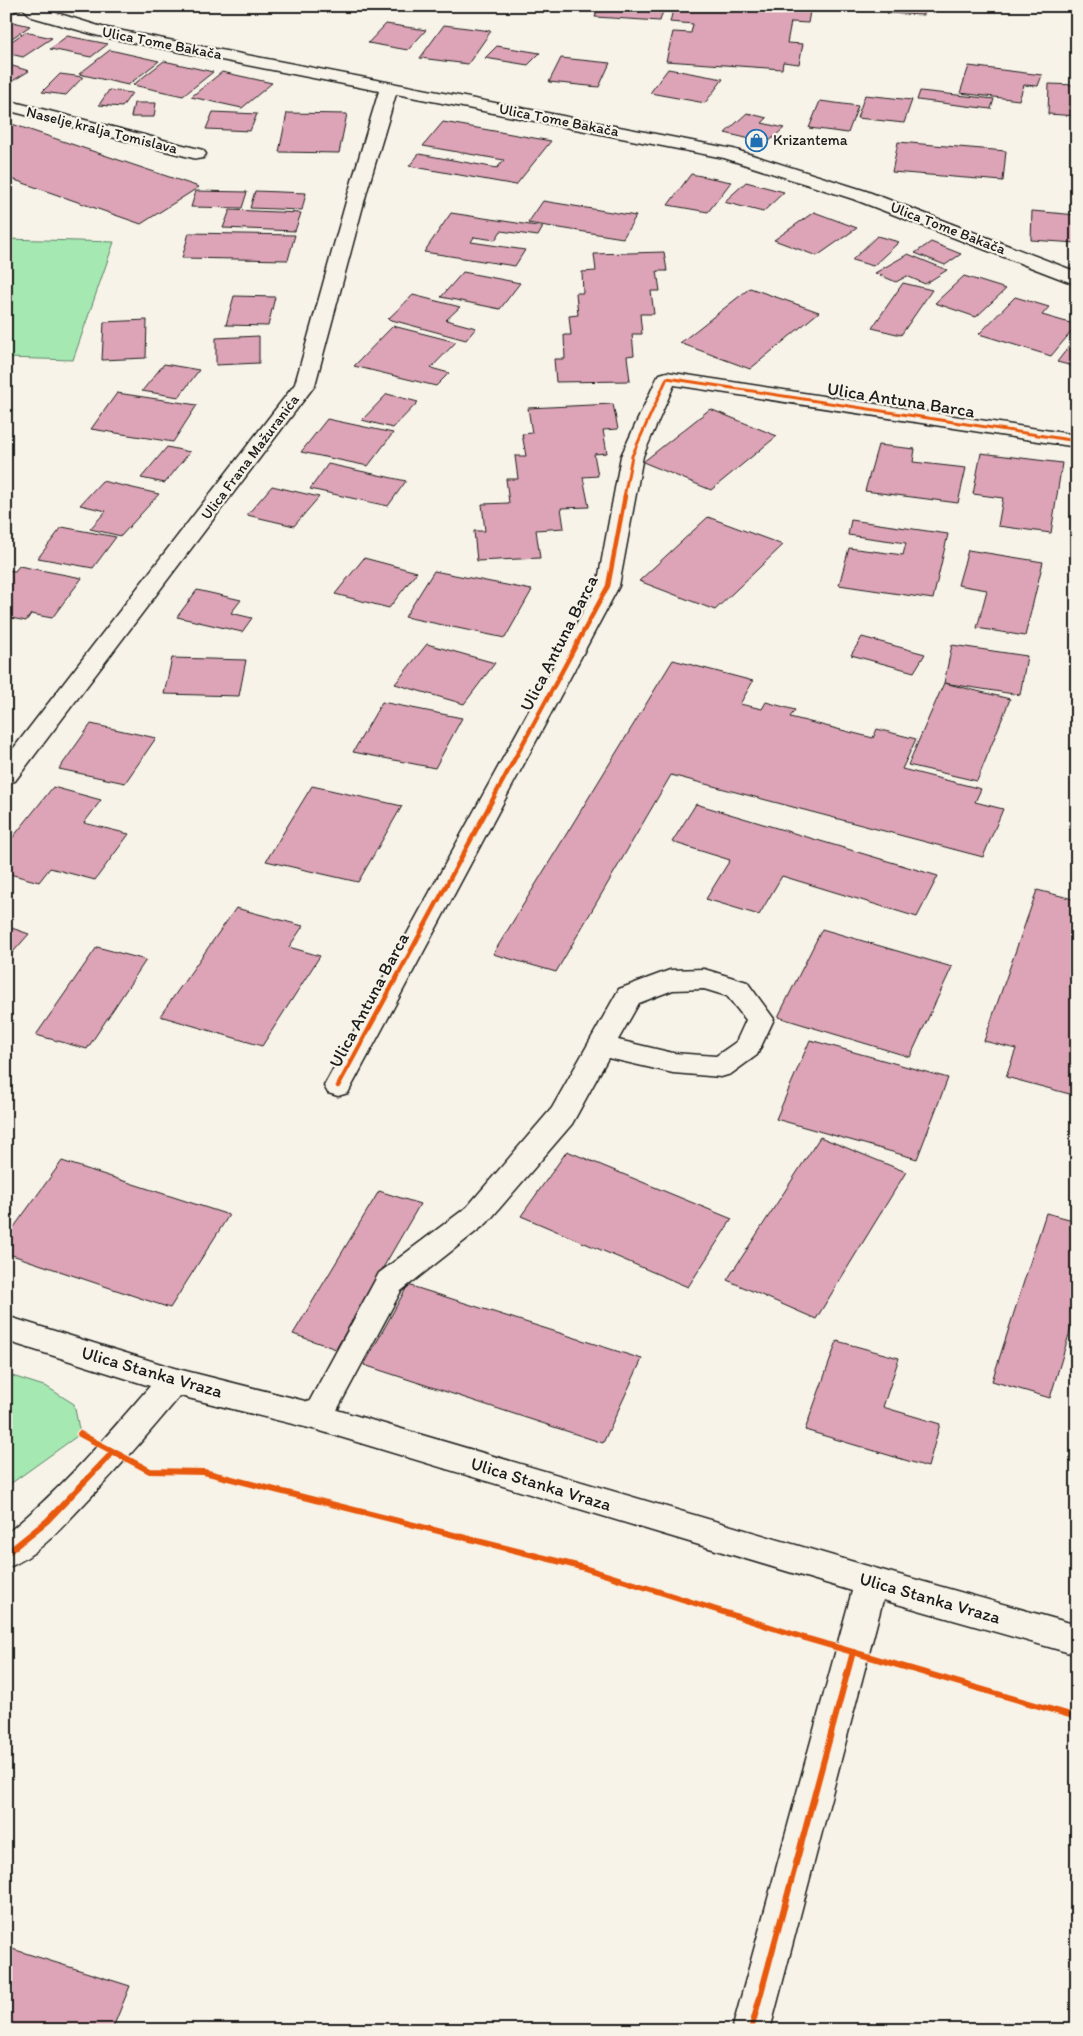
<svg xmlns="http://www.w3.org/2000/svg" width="1083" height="2036" viewBox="0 0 1083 2036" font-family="Itim,sans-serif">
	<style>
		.green { fill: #a5e8b2; stroke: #608267 }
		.building { fill: #dca4b6; stroke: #1c1c1c }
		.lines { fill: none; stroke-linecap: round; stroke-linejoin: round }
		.minor-casing { stroke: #1c1c1c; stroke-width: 3 }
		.minor { fill: #f7f3e8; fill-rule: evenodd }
		.cycleway-far2-casing { stroke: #f7f3e8; stroke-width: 5 }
		.cycleway-far1-casing { stroke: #f7f3e8; stroke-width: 8 }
		.cycleway-casing { stroke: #f7f3e8; stroke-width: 9 }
		.cycleway-far2 { stroke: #e8590c; stroke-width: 3 }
		.cycleway-far1 { stroke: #e8590c; stroke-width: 4.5 }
		.cycleway { stroke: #e8590c; stroke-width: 6 }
		.labels { text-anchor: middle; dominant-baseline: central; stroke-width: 4.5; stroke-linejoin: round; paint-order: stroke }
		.far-street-label { font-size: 15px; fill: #1c1c1c; stroke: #f7f3e8 }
		.far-poi-label { font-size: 15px; fill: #1c1c1c; stroke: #f7f3e8; text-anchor: start }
		.street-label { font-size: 18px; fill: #1c1c1c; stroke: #f7f3e8 }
	</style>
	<rect width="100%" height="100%" fill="#f7f3e8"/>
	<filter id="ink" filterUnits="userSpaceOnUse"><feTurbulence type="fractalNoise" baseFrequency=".02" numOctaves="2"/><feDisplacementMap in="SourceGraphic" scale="10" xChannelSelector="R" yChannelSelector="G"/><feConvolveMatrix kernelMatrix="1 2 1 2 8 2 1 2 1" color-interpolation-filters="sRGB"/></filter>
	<g filter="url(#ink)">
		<!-- green -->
		<g class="green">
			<polygon points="6,239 114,242 73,360 6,358"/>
			<polygon points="6,1374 47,1387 74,1404 80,1434 6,1487"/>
		</g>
		<!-- building -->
		<g class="building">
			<polygon points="599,6 663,11 660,21 595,17"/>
			<polygon points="674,6 811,6 808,23 791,22 787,43 803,44 799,64 783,62 782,69 666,61 673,32 691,33 693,24 670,22"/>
			<polygon points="840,6 876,6 875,10 839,8"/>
			<polygon points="888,6 924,6 923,15 887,13"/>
			<polygon points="9,21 30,26 6,42 6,22"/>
			<polygon points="386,24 426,30 408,50 368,43"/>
			<polygon points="444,25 491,31 468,64 420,58"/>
			<polygon points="25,32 52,38 23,57 6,53 6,45"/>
			<polygon points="67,36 108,44 91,57 50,49"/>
			<polygon points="497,46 540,53 528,65 485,58"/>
			<polygon points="110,50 159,61 128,85 79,74"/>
			<polygon points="561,58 610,63 599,87 549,82"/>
			<polygon points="164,61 213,72 183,96 133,85"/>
			<polygon points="6,64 29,71 6,85"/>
			<polygon points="969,66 1042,75 1038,86 1024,85 1019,100 960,93"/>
			<polygon points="668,69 723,79 705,103 650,93"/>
			<polygon points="222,72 272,83 242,108 191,97"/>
			<polygon points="60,74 83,77 66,95 42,92"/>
			<polygon points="1049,84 1077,85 1077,116 1048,114"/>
			<polygon points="109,90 132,93 122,107 99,105"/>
			<polygon points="920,91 994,99 991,109 917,100"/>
			<polygon points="865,95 912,100 904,123 857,118"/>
			<polygon points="820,101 858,106 848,133 809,128"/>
			<polygon points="134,103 156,103 154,117 131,117"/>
			<polygon points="213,112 257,114 250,131 206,129"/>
			<polygon points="287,113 347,114 339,153 279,152"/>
			<polygon points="747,113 767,118 762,123 784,128 767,143 725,133"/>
			<polygon points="6,122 199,187 141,224 6,177"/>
			<polygon points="443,122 551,141 516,185 409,166 419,154 497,168 504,160 423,146"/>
			<polygon points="898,142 1006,151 1003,181 892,172"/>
			<polygon points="691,174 731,182 708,212 668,205"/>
			<polygon points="746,182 784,192 763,212 724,202"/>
			<polygon points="196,191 247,192 242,208 191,207"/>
			<polygon points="255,191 306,193 302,210 250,208"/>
			<polygon points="543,201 636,216 623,238 528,223"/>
			<polygon points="230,210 301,213 295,231 223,228"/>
			<polygon points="1032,211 1077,215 1077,243 1031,240"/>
			<polygon points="814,212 857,228 817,256 774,240"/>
			<polygon points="451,213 543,227 538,236 501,231 495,240 474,237 471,242 525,250 515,266 424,252"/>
			<polygon points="189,233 295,235 288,260 182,258"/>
			<polygon points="877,236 899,242 873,266 852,260"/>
			<polygon points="931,242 961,254 945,265 915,253"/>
			<polygon points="664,252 667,271 657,271 660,291 651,291 654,314 640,314 642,334 632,334 634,355 627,356 630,381 556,382 554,359 565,359 564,335 571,335 569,316 578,315 576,293 583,293 582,272 596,271 594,254"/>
			<polygon points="908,254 947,270 925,284 907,276 896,282 875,273"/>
			<polygon points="463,272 520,283 500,309 441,297"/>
			<polygon points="964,276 1006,289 976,317 935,303"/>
			<polygon points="903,283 932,290 901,335 872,328"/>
			<polygon points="750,288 819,312 750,369 680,343"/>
			<polygon points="413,295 460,307 446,320 476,328 466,340 388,319"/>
			<polygon points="234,296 275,297 268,326 226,325"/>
			<polygon points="1015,297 1049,307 1042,315 1077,325 1051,356 979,334"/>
			<polygon points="147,320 146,358 102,360 104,322"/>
			<polygon points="393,326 456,342 431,368 449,373 436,386 354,366"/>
			<polygon points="259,336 259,363 216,365 216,338"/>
			<polygon points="1077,336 1077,367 1057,362"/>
			<polygon points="164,364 199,370 179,397 142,391"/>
			<polygon points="117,393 197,405 173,442 91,429"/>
			<polygon points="387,394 418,402 393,428 362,420"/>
			<polygon points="613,404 618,429 603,430 607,453 594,454 598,476 583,477 589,507 561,508 564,528 536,530 540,558 477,561 474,531 485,531 482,504 509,503 506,479 518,479 515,456 526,456 522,434 532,433 528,408"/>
			<polygon points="710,409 777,436 711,490 643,462"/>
			<polygon points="327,419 393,433 368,466 301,452"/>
			<polygon points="878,445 915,449 913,462 966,468 958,503 865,491"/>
			<polygon points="167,447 190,452 165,483 141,478"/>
			<polygon points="981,453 1062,463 1051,533 998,526 1003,498 973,494"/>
			<polygon points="328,464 406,481 388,506 310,489"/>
			<polygon points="102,481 159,494 121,536 90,529 106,511 80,505"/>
			<polygon points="272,486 319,497 294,526 247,515"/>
			<polygon points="708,517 783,545 715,610 639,581"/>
			<polygon points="851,520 948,534 933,599 839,585 849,548 903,555 906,543 848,535"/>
			<polygon points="62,527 116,537 93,568 38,558"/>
			<polygon points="968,550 1043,562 1025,636 977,628 987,590 958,585"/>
			<polygon points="364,558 417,572 389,608 335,594"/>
			<polygon points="19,566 82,578 52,618 31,614 26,621 6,617 6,570 15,571"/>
			<polygon points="434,571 532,590 505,638 405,617"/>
			<polygon points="197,590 241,600 231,613 252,618 242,632 177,617"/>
			<polygon points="862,637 925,654 914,672 851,655"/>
			<polygon points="427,644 495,663 464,704 395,684"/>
			<polygon points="952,645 1027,656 1020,695 944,683"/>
			<polygon points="172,658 246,660 239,696 164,694"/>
			<polygon points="673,660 753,681 740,704 762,709 766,702 795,710 790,717 873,738 877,729 916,739 902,769 981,789 975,802 1003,809 983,857 671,775 556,972 493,954"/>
			<polygon points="944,683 1010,699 977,781 908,765"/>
			<polygon points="382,702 462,718 435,768 353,752"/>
			<polygon points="91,724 156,738 125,783 59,769"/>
			<polygon points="312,786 402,806 358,882 266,861"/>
			<polygon points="53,787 101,800 84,823 129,834 95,880 50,868 39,882 6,873 6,846"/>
			<polygon points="696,804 938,876 917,917 782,876 759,915 706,899 730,860 672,842"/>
			<polygon points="1037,890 1077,900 1077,1096 1006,1077 1016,1049 984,1041"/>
			<polygon points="236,908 303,926 289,947 320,956 262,1046 160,1016"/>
			<polygon points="6,926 29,934 6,960"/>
			<polygon points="822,929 952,967 910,1057 778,1017"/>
			<polygon points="97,947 146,960 87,1049 36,1035"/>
			<polygon points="810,1040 948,1078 917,1159 776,1119"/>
			<polygon points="820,1137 906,1172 816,1319 727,1280"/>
			<polygon points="567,1151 732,1219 688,1287 521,1216"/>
			<polygon points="62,1161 229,1215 170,1308 6,1253 6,1238"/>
			<polygon points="379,1191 420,1204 336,1349 293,1334"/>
			<polygon points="1046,1213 1077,1221 1077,1308 1050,1398 992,1381"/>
			<polygon points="408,1285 642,1359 603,1443 364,1365"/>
			<polygon points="837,1341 899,1358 883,1407 940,1424 928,1467 805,1430"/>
			<polygon points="6,1947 130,1986 112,2030 6,2030"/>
		</g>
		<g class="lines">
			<defs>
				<g id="minor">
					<polygon points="6,6 40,6 44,9 102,27 733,149 866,191 1077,272 1077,285 853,199 724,158 396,94 367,191 315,385 15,781 6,783 6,758 295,384 349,191 379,91 99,36 32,17 23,8 6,14"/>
					<polygon points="6,100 203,150 206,154 203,158 197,159 6,110"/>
					<polygon points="667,372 1077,435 1077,447 674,385 643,456 619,586 348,1093 338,1096 328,1093 324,1086 597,586 621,456 657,378 660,374"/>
					<path d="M704,969L747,982L774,1019L757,1055L731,1074L721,1077L673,1073L608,1058L572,1124L487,1223L401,1291L337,1410L871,1567L1077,1625V1655L883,1600L770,2030H732L852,1591L317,1430L180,1396C150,1432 119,1468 86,1502C64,1525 36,1558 6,1568V1534C60,1491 105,1438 150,1386L6,1341V1316L174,1368L309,1402L379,1273L467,1207L552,1108L619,989L670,970ZM704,989L727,996L746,1020L736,1042L716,1056L673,1053L618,1040L639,1003L673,990Z"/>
				</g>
			</defs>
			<!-- minor casing -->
			<use href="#minor" class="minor-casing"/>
			<!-- minor -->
			<use href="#minor" class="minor"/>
			<defs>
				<polyline id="cycleway-far2" points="624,497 632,456 667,378 1077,441"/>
				<polyline id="cycleway-far1" points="338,1086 608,586 625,496"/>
				<g id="cycleway">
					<polyline points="80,1434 150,1471 204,1472 581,1567 808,1639 1077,1717"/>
					<polyline points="6,1554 47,1521 112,1453"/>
					<polyline points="751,2030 853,1652"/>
				</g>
			</defs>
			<!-- cycleway-far2 casing -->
			<use href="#cycleway-far2" class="cycleway-far2-casing"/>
			<!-- cycleway-far1 casing -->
			<use href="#cycleway-far1" class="cycleway-far1-casing"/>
			<!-- cycleway casing -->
			<use href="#cycleway" class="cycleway-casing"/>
			<!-- cycleway-far2 -->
			<use href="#cycleway-far2" class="cycleway-far2"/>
			<!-- cycleway-far1 -->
			<use href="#cycleway-far1" class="cycleway-far1"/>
			<!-- cycleway -->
			<use href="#cycleway" class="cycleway"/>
		</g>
	</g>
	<!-- icons -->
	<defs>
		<symbol id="shop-ring" viewBox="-11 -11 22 22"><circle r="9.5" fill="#f7f3e8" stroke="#1f6fb2" stroke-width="1.5"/><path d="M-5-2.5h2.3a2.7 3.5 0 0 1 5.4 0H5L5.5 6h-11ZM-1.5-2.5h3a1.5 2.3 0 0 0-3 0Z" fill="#1f6fb2"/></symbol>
	</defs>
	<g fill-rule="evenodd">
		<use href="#shop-ring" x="744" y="128" width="25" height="25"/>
	</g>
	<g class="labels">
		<!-- far-street labels -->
		<g class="far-street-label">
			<text transform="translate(162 43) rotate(11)">Ulica Tome Bakača</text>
			<text transform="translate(559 120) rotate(11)">Ulica Tome Bakača</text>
			<text transform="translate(102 130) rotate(14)">Naselje kralja Tomislava</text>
			<text transform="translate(948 228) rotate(21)">Ulica Tome Bakača</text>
			<text transform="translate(250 457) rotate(-53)">Ulica Frana Mažuranića</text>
		</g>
		<!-- far-poi labels -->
		<g class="far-poi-label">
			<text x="773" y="140">Krizantema</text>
		</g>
		<!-- street labels -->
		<g class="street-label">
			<text transform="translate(901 400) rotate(9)">Ulica Antuna Barca</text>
			<text transform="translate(559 643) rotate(-63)">Ulica Antuna Barca</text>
			<text transform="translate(369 1000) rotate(-62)">Ulica Antuna Barca</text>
			<text transform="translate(152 1372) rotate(16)">Ulica Stanka Vraza</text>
			<text transform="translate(541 1484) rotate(17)">Ulica Stanka Vraza</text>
			<text transform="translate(930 1598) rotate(16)">Ulica Stanka Vraza</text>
		</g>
	</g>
	<!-- margin -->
	<rect width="1083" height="2036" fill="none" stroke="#f7f3e8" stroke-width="25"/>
	<rect x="12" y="12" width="1058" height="2011" fill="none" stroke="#1c1c1c" stroke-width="2" filter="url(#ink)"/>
</svg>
